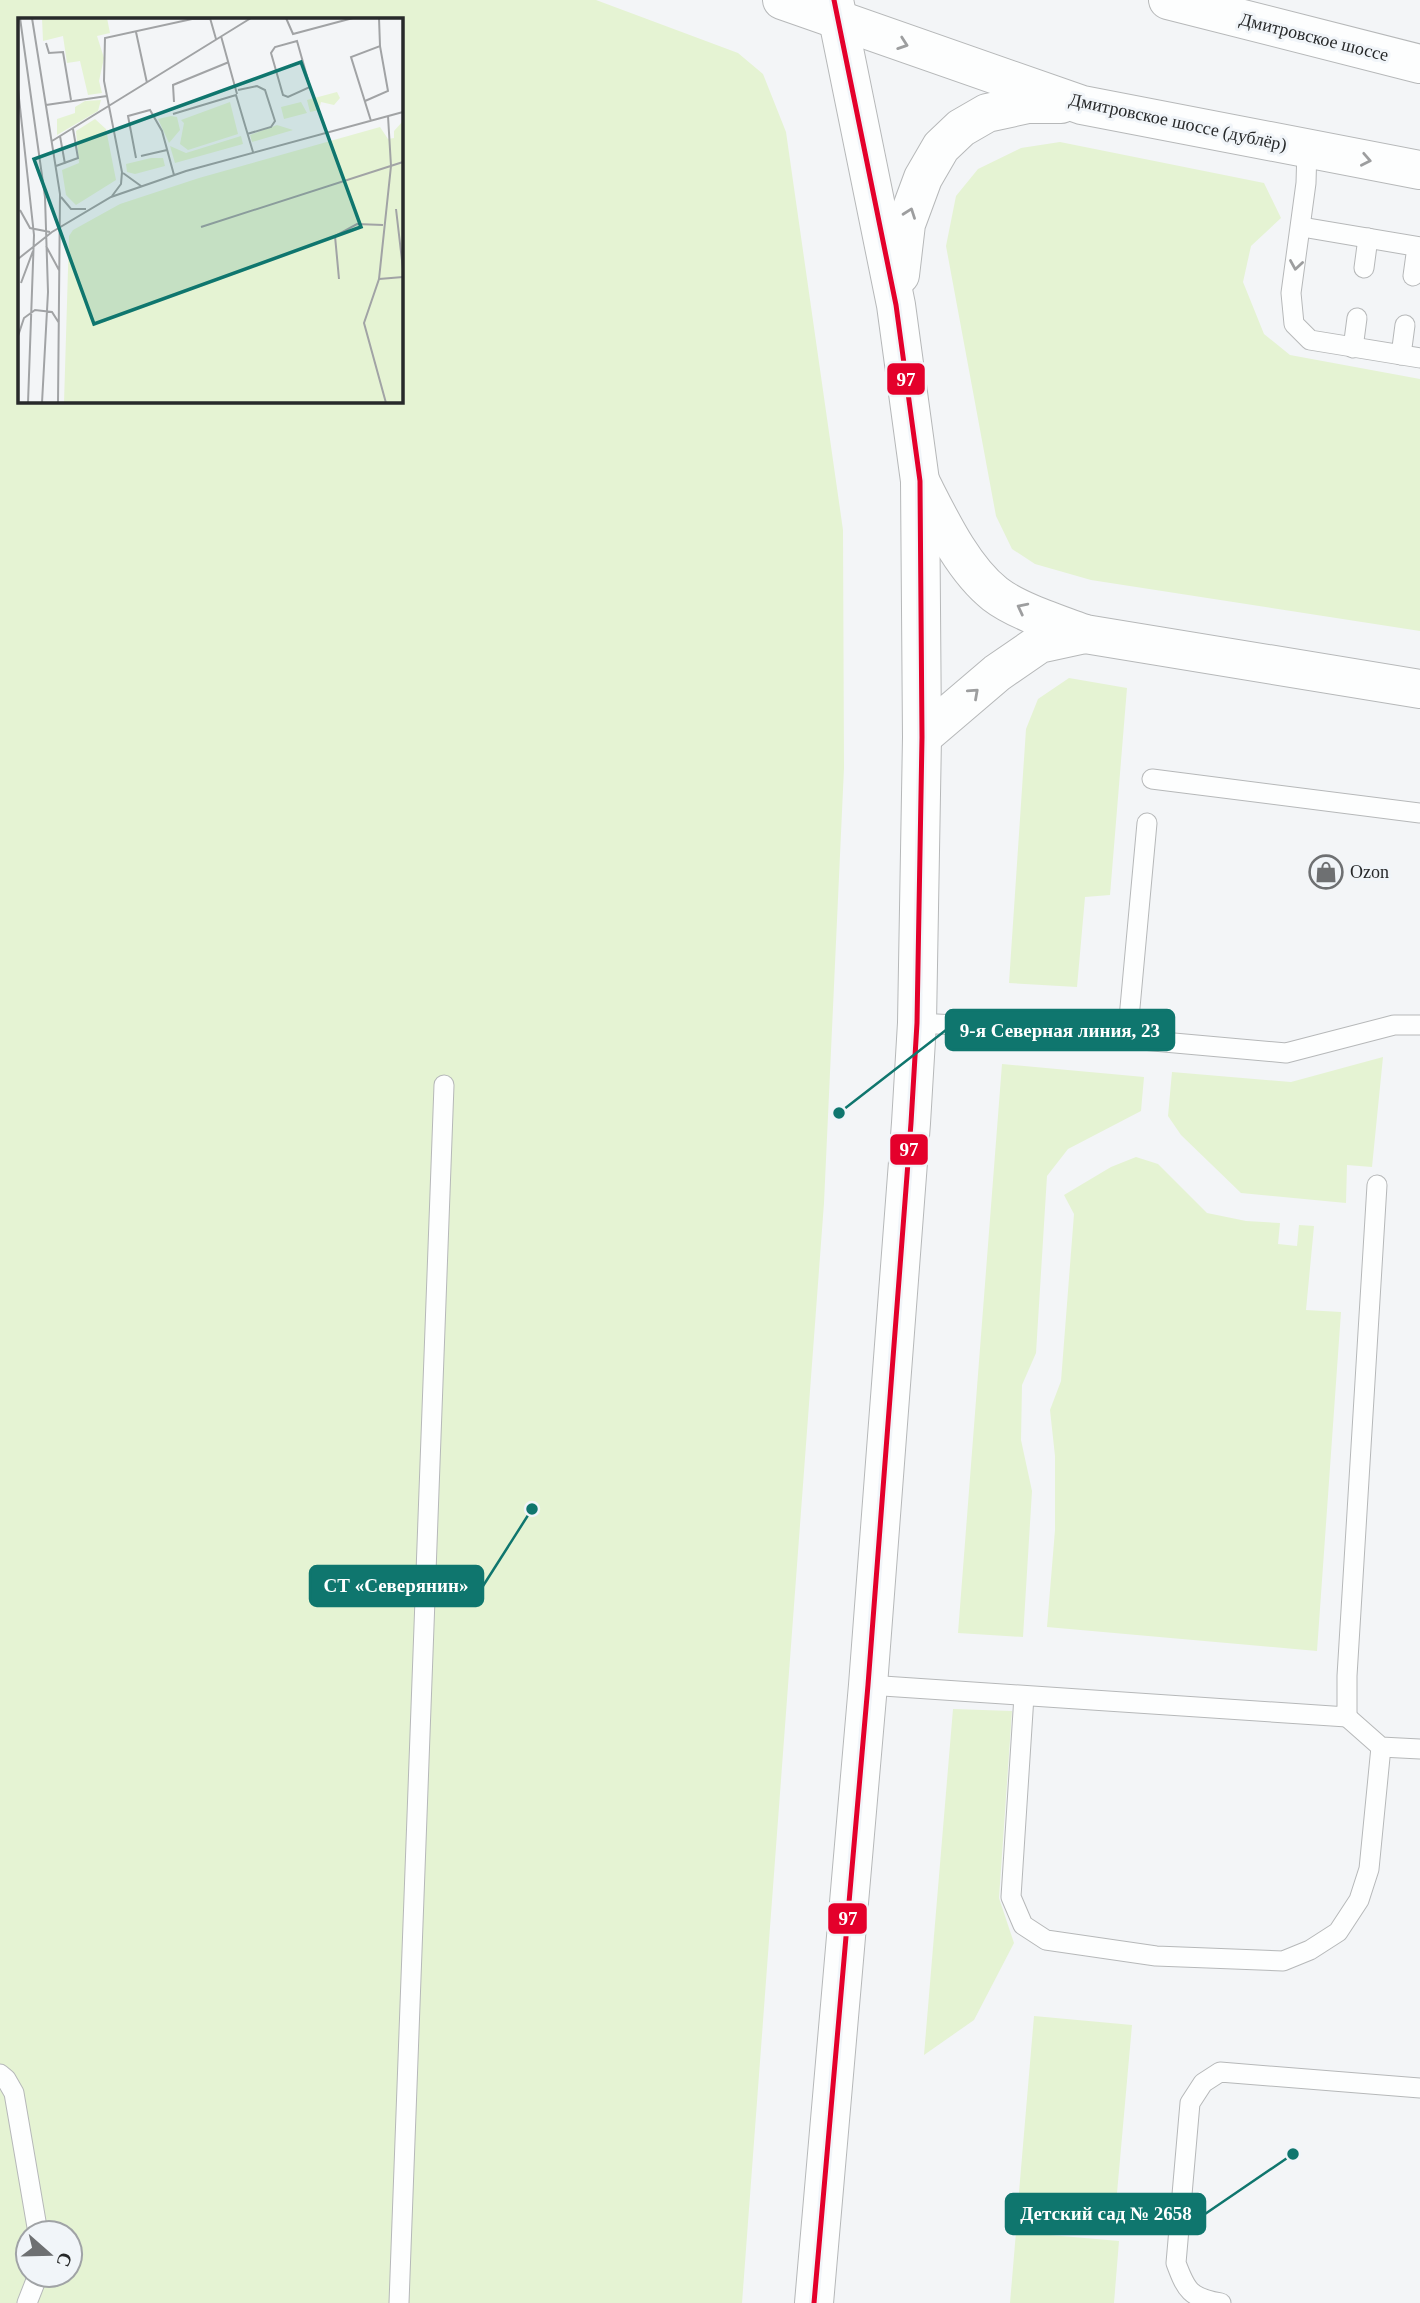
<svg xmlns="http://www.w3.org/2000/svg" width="1420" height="2303" viewBox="0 0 1420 2303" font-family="'Times New Roman',serif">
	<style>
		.green { fill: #e5f3d3; fill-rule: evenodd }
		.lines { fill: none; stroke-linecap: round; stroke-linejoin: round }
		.lane-casing { stroke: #b6b8b9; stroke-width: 21 }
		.street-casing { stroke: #b6b8b9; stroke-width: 40 }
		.secondary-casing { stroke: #b6b8b9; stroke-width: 40 }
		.highway-casing { stroke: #b6b8b9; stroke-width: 40 }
		.lane { stroke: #fdfefe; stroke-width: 19 }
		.street { stroke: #fdfefe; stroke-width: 38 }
		.secondary { stroke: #fdfefe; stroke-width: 38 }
		.highway { stroke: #fdfefe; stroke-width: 38 }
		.bus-1-casing { stroke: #f1f5f9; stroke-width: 10 }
		.bus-1 { stroke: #e4002b; stroke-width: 5 }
		.oneway { stroke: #9d9e9f }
		.labels { text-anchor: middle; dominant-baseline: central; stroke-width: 6; stroke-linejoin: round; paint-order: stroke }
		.street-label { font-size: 18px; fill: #27292a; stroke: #f1f5f9 }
		.poi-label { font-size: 18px; fill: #27292a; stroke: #f1f5f9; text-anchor: start }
		.inset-road { fill: none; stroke: #a1a3a5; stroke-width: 2 }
		.view { fill: #0f766e; fill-opacity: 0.15; stroke: #0f766e; stroke-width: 3.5 }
		.inset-edge { fill: none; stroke: #27292a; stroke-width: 3.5 }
		.leader { fill: none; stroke: #0f766e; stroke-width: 2.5 }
		.callout-dot { fill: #0f766e; stroke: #f1f5f9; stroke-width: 2.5 }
		.callout { fill: #0f766e; stroke: #0f766e; stroke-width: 2.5 }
		.callout-label { font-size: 19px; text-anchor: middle; font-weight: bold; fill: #fff }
		.line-badge { stroke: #f1f5f9; stroke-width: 2.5 }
		.badge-label { font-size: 19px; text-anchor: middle; font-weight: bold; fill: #fff }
	</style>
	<rect width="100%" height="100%" fill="#f3f5f7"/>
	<!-- green -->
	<g class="green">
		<path d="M0,0H596L738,53L763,74L786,132L843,530L844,768L824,1203L742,2303H0ZM19,19H401V401H19ZM28,2233H70V2275H28Z"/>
		<polygon points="1060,142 1264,183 1281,218 1251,246 1243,282 1264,334 1290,355 1420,379 1420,631 1091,580 1035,564 1012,549 996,516 946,246 956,196 978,169 1021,148"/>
		<polygon points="1069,678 1127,688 1110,895 1085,897 1077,987 1009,983 1026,729 1038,699"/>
		<polygon points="1383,1057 1372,1167 1347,1165 1346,1203 1241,1193 1181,1135 1168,1116 1172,1072 1291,1082"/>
		<polygon points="1002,1064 1144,1077 1141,1111 1068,1149 1047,1176 1036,1353 1022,1385 1021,1440 1032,1491 1023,1637 958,1633"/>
		<polygon points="1136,1157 1158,1164 1207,1213 1246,1221 1280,1223 1278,1244 1297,1246 1299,1225 1314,1226 1306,1310 1341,1312 1317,1651 1047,1627 1055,1530 1055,1456 1050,1410 1061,1381 1074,1214 1064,1195 1111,1167"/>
		<polygon points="953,1709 1012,1711 999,1898 1014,1943 974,2020 924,2055"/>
		<polygon points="1034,2016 1132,2025 1117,2193 1018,2204"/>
		<polygon points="1016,2232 1119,2241 1114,2303 1010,2303"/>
	</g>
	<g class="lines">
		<defs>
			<g id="lane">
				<polyline points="1307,148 1306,183 1291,293 1294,324 1310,340 1420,358"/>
				<polyline points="1302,227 1420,247"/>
				<polyline points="1364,268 1368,238"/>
				<polyline points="1413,276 1417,247"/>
				<polyline points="1353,348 1357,318"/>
				<polyline points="1401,355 1405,325"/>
				<polyline points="1152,779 1420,813"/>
				<polyline points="917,1023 996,1027 1286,1053 1394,1025 1420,1025"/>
				<polyline points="1127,1040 1147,823"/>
				<polyline points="868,1685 1347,1717 1347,1676 1377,1185"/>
				<polyline points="1024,1696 1011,1897 1023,1925 1046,1940 1156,1956 1283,1961 1310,1950 1338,1932 1359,1900 1369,1869 1381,1747"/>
				<polyline points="1347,1717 1381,1747 1420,1749"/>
				<polyline points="0,2074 6,2079 14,2093 38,2233"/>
				<polyline points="27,2303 38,2275"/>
				<polyline points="399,2303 444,1085"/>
				<path d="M1221,2303C1190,2298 1186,2290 1176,2263L1190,2103L1203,2083L1220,2072L1420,2088"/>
			</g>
			<g id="street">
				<path d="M920,481C939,518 962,568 995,594C1017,611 1058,624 1085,634L1420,689"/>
				<polyline points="922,737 997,673 1039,644 1085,634"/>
			</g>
			<g id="secondary">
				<polyline points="782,0 1082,105 1420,170"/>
				<polyline points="900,275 906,224 923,178 941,147 961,128 987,113 1028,104 1061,104"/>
				<polyline points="814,2303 868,1685 911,1123 917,1023 922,737 920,481 896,305 834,0"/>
			</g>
			<polyline id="highway" points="1168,0 1420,64"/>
		</defs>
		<!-- lane casing -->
		<use href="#lane" class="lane-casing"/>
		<!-- street casing -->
		<use href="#street" class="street-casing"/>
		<!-- secondary casing -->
		<use href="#secondary" class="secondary-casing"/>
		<!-- highway casing -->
		<use href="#highway" class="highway-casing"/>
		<!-- lane -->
		<use href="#lane" class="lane"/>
		<!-- street -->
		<use href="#street" class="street"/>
		<!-- secondary -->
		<use href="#secondary" class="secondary"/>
		<!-- highway -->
		<use href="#highway" class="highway"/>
		<defs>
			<polyline id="bus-1" points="814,2303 868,1685 911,1123 917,1023 922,737 920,481 896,305 834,0"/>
		</defs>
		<!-- bus-1 casing -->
		<use href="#bus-1" class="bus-1-casing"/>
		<!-- bus-1 -->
		<use href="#bus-1" class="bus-1"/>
	</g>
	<!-- one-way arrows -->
	<defs><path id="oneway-chevron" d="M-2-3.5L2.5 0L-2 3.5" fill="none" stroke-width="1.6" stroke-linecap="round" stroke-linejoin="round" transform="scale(1.75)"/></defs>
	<g class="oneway">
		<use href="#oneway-chevron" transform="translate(903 44) rotate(19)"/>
		<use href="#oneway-chevron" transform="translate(1366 160) rotate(11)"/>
		<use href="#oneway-chevron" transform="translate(910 213) rotate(-70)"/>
		<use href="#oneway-chevron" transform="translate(1296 265) rotate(99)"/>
		<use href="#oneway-chevron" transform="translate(1022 608) rotate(-153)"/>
		<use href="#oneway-chevron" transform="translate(974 693) rotate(-42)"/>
	</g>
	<!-- icons -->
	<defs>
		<symbol id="shop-ring" viewBox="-11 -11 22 22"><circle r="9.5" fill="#f1f5f9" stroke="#6e7072" stroke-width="1.5"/><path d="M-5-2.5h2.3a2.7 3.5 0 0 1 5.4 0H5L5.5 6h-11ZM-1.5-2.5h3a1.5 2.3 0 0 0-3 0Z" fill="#6e7072"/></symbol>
	</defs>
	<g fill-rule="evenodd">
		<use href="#shop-ring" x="1307" y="853" width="38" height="38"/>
	</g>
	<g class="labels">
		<!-- street labels -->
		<g class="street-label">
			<text transform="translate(1314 37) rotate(14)">Дмитровское шоссе</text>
			<text transform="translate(1178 122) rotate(12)">Дмитровское шоссе (дублёр)</text>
		</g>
		<!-- poi labels -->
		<g class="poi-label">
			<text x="1350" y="872">Ozon</text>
		</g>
	</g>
	<!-- overview -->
	<g transform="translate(18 18)">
		<rect width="385" height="385" fill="#f3f5f7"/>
		<path d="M24,0H89L92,15L79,18L86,40L81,63L84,75L70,77L62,43L49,45L45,18L25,23ZM319,74L322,80L316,87L303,84L301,92L292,94L289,82ZM83,82L80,93L39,117V101L57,95V89L67,83ZM212,84L220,116L170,132L162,126L166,105L163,102ZM283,84L289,95L266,101L263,89ZM153,98L159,99L162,112L151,125L140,101ZM77,101L88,111L98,162L58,187L48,177L44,152L61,145L58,113ZM385,103V385H46L51,218L55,212L102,186L181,160L362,109L370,121L376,120V113ZM259,107L275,112L234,124L232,117ZM223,118L225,126L157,145L152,128L168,135ZM133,140H145L147,148L117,156L109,154L108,146Z" fill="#e5f3d3"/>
		<path class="inset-road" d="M2,0L27,179L30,274L24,385M14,0L42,176L40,385M192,0L198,21M268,0L275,16L335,0M361,0L362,28M118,14L129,65M203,18L219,76M279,23L292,69L270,79L265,77L253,35L257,29ZM28,25L31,35L45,34L53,82M0,71L16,217L10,385M220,72L239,68L247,72L257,103L253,109L229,116M347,83L370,73L362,28L333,39L353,103M156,84L155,67L211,44M28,87L89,78M155,96L218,77L235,134M42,118L47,146M34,123L233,0M123,138L149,132M118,140L110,98L132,92L144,113L156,157M38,148L60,140L55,111M105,155L123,168M94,178L103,166L104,154L86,63L87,20L174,1H192M0,179V283M43,179L53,191H68M378,191L385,251M2,192L12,210L32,214M183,209L385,144M28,228L41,252M0,241L34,214L93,179L168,153L385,94M321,261L317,218L339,206L365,207M361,261L385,259M3,265L15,233M0,318L6,300L17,292L34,294L41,305M368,385L346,305L361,261L373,148L370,98"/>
		<path class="view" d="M283,44L343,209L76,306L16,141Z"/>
		<rect width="385" height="385" class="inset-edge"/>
	</g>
	<!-- callouts -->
	<path class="leader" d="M839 1113L946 1030M532 1509L483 1586M1293 2154L1205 2214"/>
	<g class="callout-dot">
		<circle cx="839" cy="1113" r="7"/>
		<circle cx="532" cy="1509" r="7"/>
		<circle cx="1293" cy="2154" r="7"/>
	</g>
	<g class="callout">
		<rect x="946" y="1010" width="228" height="40" rx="7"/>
		<rect x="310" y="1566" width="173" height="40" rx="7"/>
		<rect x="1006" y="2194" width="199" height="40" rx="7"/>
	</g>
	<g class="callout-label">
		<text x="1060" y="1037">9-я Северная линия, 23</text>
		<text x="396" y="1592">СТ «Северянин»</text>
		<text x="1106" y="2220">Детский сад № 2658</text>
	</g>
	<g class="line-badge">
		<rect x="886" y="362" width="40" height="34" rx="7" fill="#e4002b"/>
		<rect x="889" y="1133" width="40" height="33" rx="7" fill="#e4002b"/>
		<rect x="827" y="1902" width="41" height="33" rx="7" fill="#e4002b"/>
	</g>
	<g class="badge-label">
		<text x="906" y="386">97</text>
		<text x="909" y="1156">97</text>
		<text x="848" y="1925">97</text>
	</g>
	<!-- north arrow -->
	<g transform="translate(49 2254) rotate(110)"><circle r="33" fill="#f1f5f9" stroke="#a0a3a6" stroke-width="2"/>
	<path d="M0-5L12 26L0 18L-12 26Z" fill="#6e7072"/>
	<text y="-10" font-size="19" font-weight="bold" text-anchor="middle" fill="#27292a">С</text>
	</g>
</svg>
